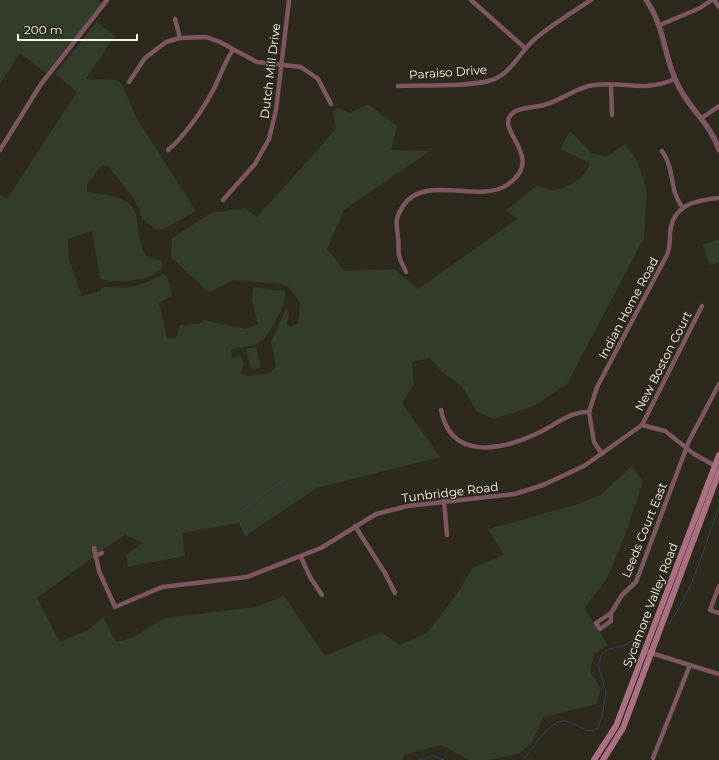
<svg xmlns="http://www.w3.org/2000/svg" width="719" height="760" viewBox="0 0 719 760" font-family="Montserrat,sans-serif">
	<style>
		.green { fill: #333d2a }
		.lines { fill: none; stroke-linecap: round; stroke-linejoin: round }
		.stream { stroke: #2d4660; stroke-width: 1 }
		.minor { stroke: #7c5661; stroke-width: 4.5 }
		.tertiary { stroke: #7c5661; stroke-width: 5.5 }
		.secondary { stroke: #aa6f80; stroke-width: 6 }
		.labels { text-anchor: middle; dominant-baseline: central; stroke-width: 3; stroke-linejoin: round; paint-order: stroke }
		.street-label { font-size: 12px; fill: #f6f4eb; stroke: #2d291c }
	</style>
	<rect width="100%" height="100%" fill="#2d291c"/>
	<!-- green -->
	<g class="green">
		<polygon points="0,0 96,0 101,4 46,73 20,53 0,84"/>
		<path d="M97,22L115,36L86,79L116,80L122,84L137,119L196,211L164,229H155L142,219C139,199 120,183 108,166L102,165L87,184V192C99,193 127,197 133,208C138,216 138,230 140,239C141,247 142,252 149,258L161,260L163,265C155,283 115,283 100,279L92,231L68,239L69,260L82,296L101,291V288C108,286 116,288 123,288C135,287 154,281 164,273L170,285L172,296L159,303L167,338H176L180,325L199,324L204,320L246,329L258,324L252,300L253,287L285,291C288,302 269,337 259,343C252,347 239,347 231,350L232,357L241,356C245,362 244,368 240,373L248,376L270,373L276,366L271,342L287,307L289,313L287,323L290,327L298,324L300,303L290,288L281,284L233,280L210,292L207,291L171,257L172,238L211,213L245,208L257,217L336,129L333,111L339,108L350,113L368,104L397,126L391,150L430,151L344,210L327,249L345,271L394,269L418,289L517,219L506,210L537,185C542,187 548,190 553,190C568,189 586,177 590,163L560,149L570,131L591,153L606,157L625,144L637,161L647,190L644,238L567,384L534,406L494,419L477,412L462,386L442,372L430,358L412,362L414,384L402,403L440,457L317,488L245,536L239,523L182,533L185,556L128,567L126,555L142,543L125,534L37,598L60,642L88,630L103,617L116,642L132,638L164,618L255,607L284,596L325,656L381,632L400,645L427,633L459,591L472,568L504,555L488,529L575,505L600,495L632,466L643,482L625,535L607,579L584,608L608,645L594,654L590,672L601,688L597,704L543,717L532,743L518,754L487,760H469L441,745L405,755L402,760H0V195L7,199L77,92L55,74Z"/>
		<polygon points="719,239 719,262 710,265 702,245"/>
		<polygon points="256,347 261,368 251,370 246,349"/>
	</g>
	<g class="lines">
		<!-- stream -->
		<g class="stream">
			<polyline points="247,536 237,515 265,492 285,480"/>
			<path d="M668,625C693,591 704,547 719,507"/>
			<polyline points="419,760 433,756 444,760"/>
			<path d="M523,760C534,748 542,731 556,723C571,714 583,737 597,729L602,717L606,692L598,665L602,654L608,649L623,646L639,637"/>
		</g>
		<!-- minor -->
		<g class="minor">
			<polyline points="471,0 525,48"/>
			<polyline points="714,0 719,7"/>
			<polyline points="175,19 180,38"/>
			<polyline points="660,25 700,8 712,0"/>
			<polyline points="129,82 145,58 166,42 180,38 206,37 220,42 257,62 301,67 318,79 331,104"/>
			<polyline points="611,85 612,115"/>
			<path d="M398,86C424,85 470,87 492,80C512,73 520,51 536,38C553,24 573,12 591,0"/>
			<polyline points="702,118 719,106"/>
			<polyline points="0,150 41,84 107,0"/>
			<path d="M168,150C182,139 202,111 211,94C220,79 223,64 233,50"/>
			<path d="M662,151C676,171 668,189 683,208"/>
			<polyline points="223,200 255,164 269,139 276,110 289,0"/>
			<path d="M406,272C404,267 400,261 399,255C398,249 399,243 398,237C396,222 395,219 403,206C425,173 479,204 507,185C546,159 498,132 510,116C516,107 534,108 544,105C561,101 576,87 594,85C626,81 642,93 675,79"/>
			<path d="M441,410C451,461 501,450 536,434C554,426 570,411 589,412"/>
			<polyline points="642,425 702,306"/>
			<path d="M602,454L594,442L589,412L597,387L667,255C671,245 669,236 671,227C676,203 699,200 719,198"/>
			<polyline points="444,501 447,535"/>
			<polyline points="355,526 385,573 395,593"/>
			<polyline points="94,548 99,571 115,607 162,587 247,577 321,548 376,514 408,506 515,494 543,485 584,466 642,425 665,431 694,454 719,468"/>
			<polyline points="95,556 102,553"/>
			<polyline points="301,557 310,577 322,595"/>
			<polyline points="719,586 710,610 719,613"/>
			<polyline points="611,613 611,621 600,629 596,623 611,613 622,595 636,582 689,441 719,384"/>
			<polyline points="648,652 719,674"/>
			<polyline points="653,758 690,665"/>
		</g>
		<!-- tertiary -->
		<path class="tertiary" d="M646,0C666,28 663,57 678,85C689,109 711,124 719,150"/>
		<!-- secondary -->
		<g class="secondary">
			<polyline points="594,760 616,726 719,455"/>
			<polyline points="603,760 623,728 719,472"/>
		</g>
	</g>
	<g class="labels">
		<!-- street labels -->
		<g class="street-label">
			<text transform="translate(270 71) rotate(-83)">Dutch Mill Drive</text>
			<text transform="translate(448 72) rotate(-4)">Paraiso Drive</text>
			<text transform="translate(628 308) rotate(-62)">Indian Home Road</text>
			<text transform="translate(663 361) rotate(-63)">New Boston Court</text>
			<text transform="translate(450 492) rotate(-7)">Tunbridge Road</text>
			<text transform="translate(644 530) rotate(-68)">Leeds Court East</text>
			<text transform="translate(650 605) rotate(-69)">Sycamore Valley Road</text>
		</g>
	</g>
	<!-- scale -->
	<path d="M18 34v6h119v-6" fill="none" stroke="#f6f4eb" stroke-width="2"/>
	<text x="24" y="34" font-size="12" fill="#f6f4eb" stroke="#2d291c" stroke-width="3" paint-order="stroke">200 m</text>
</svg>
